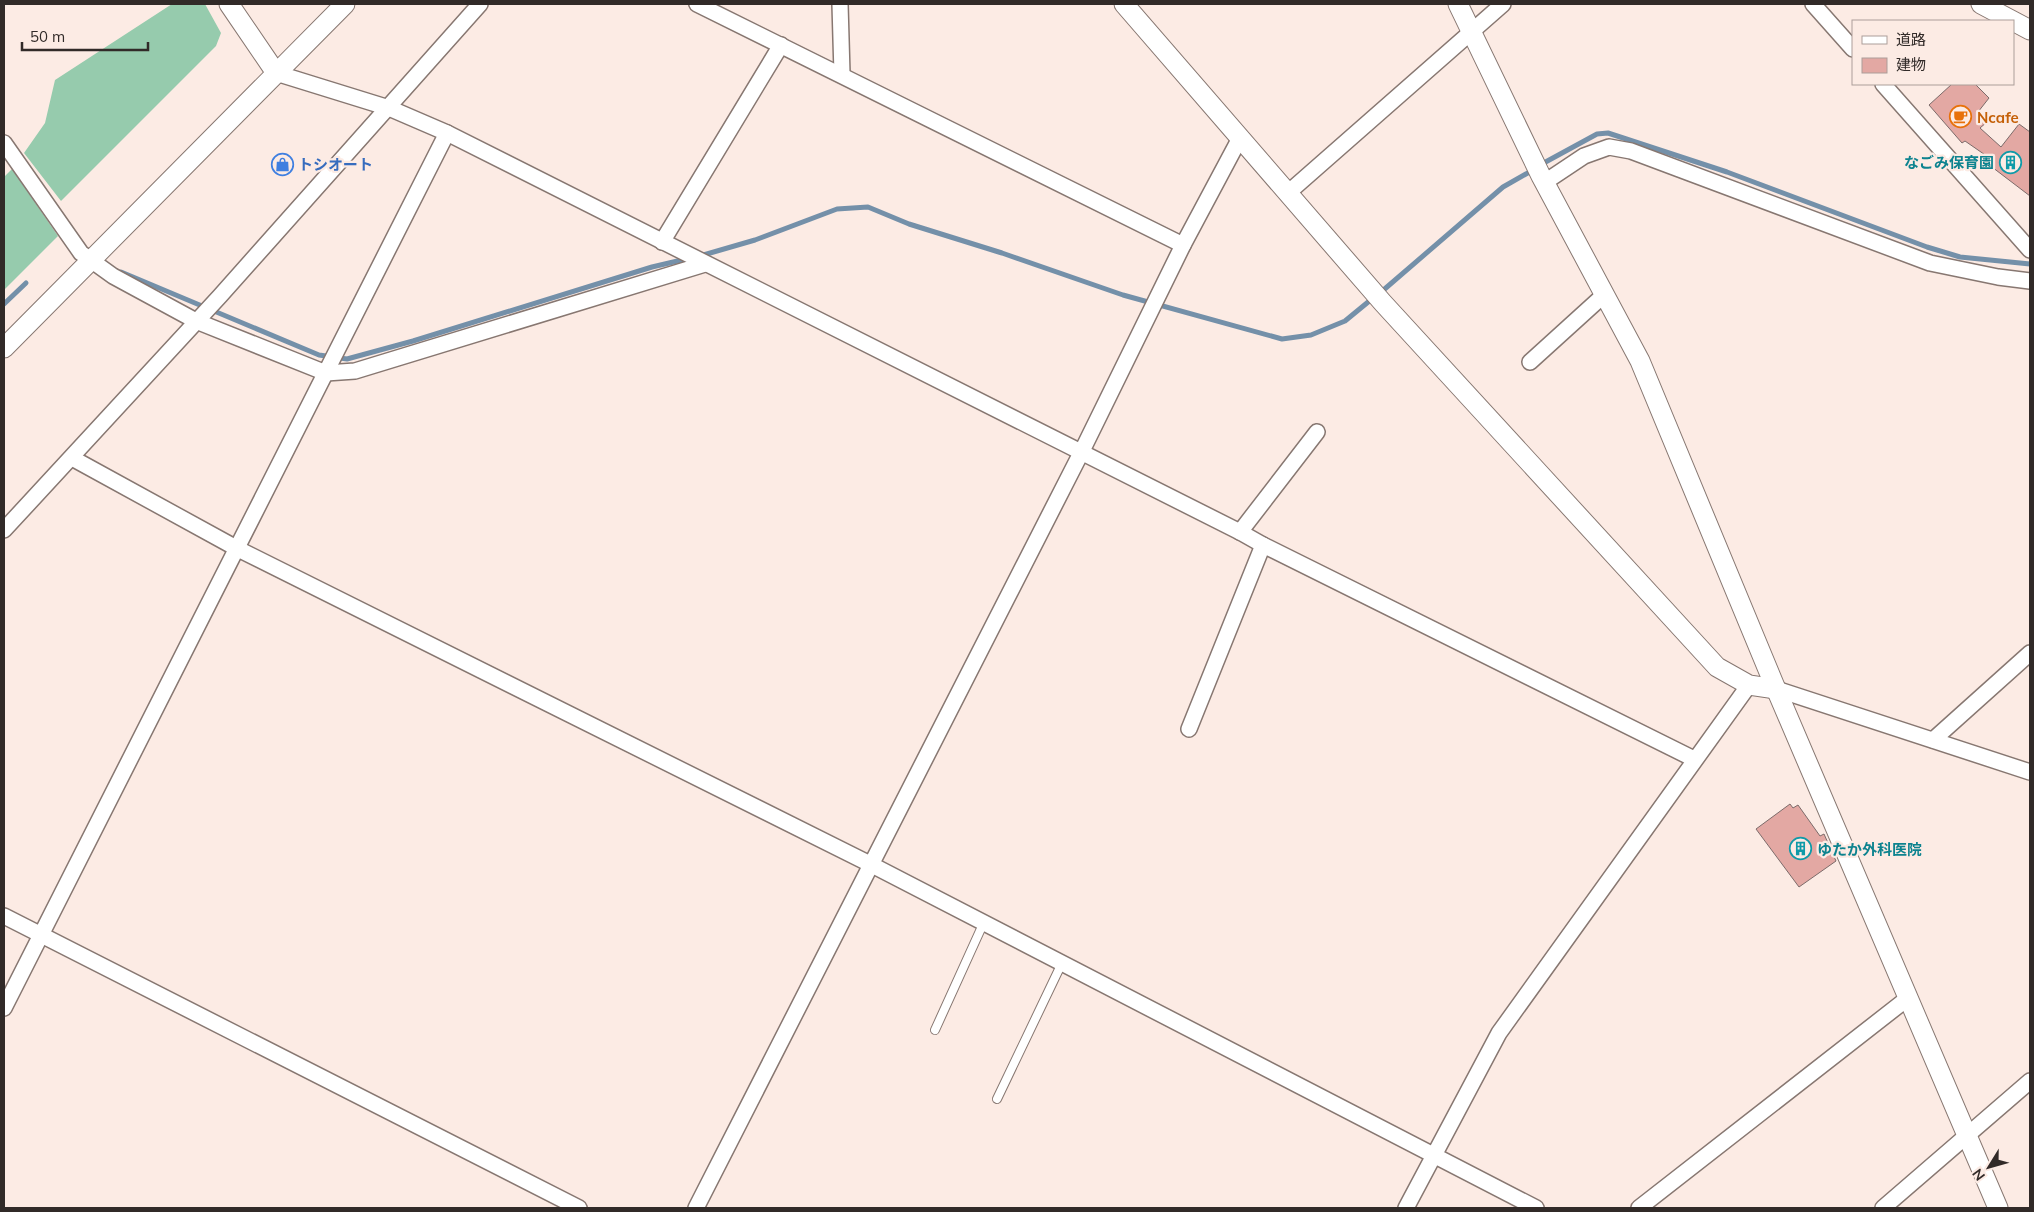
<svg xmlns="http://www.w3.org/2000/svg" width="2034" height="1212" viewBox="0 0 2034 1212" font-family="Mulish,'Noto Sans JP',sans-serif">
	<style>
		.forest { fill: #96cbad }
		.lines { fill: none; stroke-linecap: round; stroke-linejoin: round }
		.stream { stroke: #7490a9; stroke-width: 5 }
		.building { fill: #e3a8a3; stroke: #7c6b6a }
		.service-casing { stroke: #877771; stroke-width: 10 }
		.minor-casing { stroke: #877771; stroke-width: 18 }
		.tertiary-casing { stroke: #877771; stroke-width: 21 }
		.service { stroke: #fff; stroke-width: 8 }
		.minor { stroke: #fff; stroke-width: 15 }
		.tertiary { stroke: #fff; stroke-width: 19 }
		.labels { text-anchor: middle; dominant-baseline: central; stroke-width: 4.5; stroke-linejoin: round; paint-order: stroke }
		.food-label { font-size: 15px; font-weight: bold; fill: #c56008; stroke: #fcebe4; text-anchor: start }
		.culture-label { font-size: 15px; font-weight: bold; fill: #0d838f; stroke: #fcebe4; text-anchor: end }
		.shop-label { font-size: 15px; font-weight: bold; fill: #366cbe; stroke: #fcebe4; text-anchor: start }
	</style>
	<rect width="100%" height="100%" fill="#fcebe4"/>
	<!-- forest -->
	<g class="forest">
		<polygon points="172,4 205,4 221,33 216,46 61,201 24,153 45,123 55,80"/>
		<polygon points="12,169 58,236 4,290 4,177"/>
	</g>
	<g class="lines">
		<!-- stream -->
		<g class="stream">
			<polyline points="1540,165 1597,134 1608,133 1727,172 1927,247 1960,257 2030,264"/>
			<polyline points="700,256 755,240 837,209 868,207 909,224 1002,253 1123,295 1282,339 1311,335 1345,321 1373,298"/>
			<polyline points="121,272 319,355 347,359 413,341 652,267 686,259"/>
			<polyline points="1380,293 1503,187 1533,170"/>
			<polyline points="4,304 26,283"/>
		</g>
	</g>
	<!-- building -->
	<g class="building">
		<polygon points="1952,84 1975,84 1989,98 1978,112 1987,122 1980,128 2001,147 2019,124 2030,132 2030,196 1988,164 1991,159 1965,141 1962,143 1929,105"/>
		<polygon points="1790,804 1793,808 1798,805 1820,836 1824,834 1836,861 1799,887 1756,829"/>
	</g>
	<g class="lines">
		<defs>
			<g id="service">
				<polyline points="935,1030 984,922"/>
				<polyline points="997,1099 1062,963"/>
			</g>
			<g id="minor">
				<polyline points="697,4 1183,245"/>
				<polyline points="840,4 842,74"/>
				<polyline points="1813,4 1853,49"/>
				<polyline points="276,73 389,108 447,133 1240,532 1263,545 1694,759"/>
				<polyline points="1883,84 2030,250"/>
				<polyline points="4,143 81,253 113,276 196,321 326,373 355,371 705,264"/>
				<polyline points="1545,182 1584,156 1609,147 1631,151 1930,263 1998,277 2030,281"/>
				<polyline points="1289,192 1503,4"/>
				<polyline points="662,242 781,45"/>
				<polyline points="1530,362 1605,294"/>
				<polyline points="72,458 238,549 872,865 1536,1208"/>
				<polyline points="4,530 220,296 480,4"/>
				<polyline points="1240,532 1317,432"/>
				<polyline points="1776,689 2030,772"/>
				<polyline points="1189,729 1263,545"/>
				<polyline points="1933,740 2030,653"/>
				<polyline points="4,916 579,1208"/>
				<polyline points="4,1008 447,133"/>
				<polyline points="696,1208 1081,453 1183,245 1240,138"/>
				<polyline points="1406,1208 1499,1033 1749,685"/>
				<polyline points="1639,1208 1908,998"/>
				<polyline points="1883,1208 2030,1081"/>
			</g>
			<g id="tertiary">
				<polyline points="229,4 276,73"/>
				<polyline points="1124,4 1383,303 1717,667 1749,685 1776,689"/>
				<polyline points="1458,4 1541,176 1640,361 1776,689 1998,1208"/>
				<polyline points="1981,4 2030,30"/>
				<polyline points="4,348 345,4"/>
			</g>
		</defs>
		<!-- service casing -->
		<use href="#service" class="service-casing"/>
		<!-- minor casing -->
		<use href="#minor" class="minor-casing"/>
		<!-- tertiary casing -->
		<use href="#tertiary" class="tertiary-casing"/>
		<!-- service -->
		<use href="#service" class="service"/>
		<!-- minor -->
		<use href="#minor" class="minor"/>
		<!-- tertiary -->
		<use href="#tertiary" class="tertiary"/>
	</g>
	<!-- icons -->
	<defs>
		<symbol id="cafe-ring" viewBox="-11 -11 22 22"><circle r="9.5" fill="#fcebe4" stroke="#e8710a" stroke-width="1.5"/><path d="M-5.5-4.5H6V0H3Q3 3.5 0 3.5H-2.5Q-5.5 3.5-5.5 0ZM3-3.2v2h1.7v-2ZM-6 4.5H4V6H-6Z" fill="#e8710a"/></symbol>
		<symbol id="building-ring" viewBox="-11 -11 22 22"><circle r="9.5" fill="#fcebe4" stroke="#0f9aa8" stroke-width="1.5"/><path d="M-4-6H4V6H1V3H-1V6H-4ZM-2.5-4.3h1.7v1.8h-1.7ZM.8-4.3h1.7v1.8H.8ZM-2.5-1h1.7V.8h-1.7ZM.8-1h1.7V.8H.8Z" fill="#0f9aa8"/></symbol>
		<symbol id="shop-ring" viewBox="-11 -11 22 22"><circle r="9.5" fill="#fcebe4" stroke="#3f7fe0" stroke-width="1.5"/><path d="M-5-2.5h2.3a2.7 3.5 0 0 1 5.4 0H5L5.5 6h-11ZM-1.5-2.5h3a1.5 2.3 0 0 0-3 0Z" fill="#3f7fe0"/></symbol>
	</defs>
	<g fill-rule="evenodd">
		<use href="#cafe-ring" x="1948" y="104" width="25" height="25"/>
		<use href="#building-ring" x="1998" y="150" width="25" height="25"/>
		<use href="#shop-ring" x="270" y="152" width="25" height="25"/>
		<use href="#building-ring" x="1788" y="836" width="25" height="25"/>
	</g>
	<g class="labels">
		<!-- food labels -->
		<g class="food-label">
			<text x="1977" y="117">Ncafe</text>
		</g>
		<!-- culture labels -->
		<g class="culture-label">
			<text x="1994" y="162">なごみ保育園</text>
			<text x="1817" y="849" text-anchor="start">ゆたか外科医院</text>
		</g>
		<!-- shop labels -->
		<g class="shop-label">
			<text x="298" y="164">トシオート</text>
		</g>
	</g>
	<!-- border -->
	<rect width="2034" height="1212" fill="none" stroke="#312a28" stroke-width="10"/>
	<!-- legend -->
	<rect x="1852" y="20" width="162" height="65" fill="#fcebe4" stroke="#ab9e99"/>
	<rect x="1862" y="36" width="25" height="8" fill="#ffffff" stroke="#ab9e99"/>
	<text x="1896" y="45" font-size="15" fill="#312a28">道路</text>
	<rect x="1862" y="58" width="25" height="15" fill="#e3a8a3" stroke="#ab9e99"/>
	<text x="1896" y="70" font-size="15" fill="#312a28">建物</text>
	<!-- north arrow -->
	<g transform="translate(1989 1167) rotate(233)" stroke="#fcebe4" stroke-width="4" paint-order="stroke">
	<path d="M0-4L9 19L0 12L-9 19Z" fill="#312a28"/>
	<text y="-8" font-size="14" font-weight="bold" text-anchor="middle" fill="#312a28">N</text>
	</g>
	<!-- scale -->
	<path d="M22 42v8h126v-8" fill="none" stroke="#312a28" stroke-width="2.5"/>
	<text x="30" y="42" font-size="15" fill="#312a28" stroke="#fcebe4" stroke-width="4" paint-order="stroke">50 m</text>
</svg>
